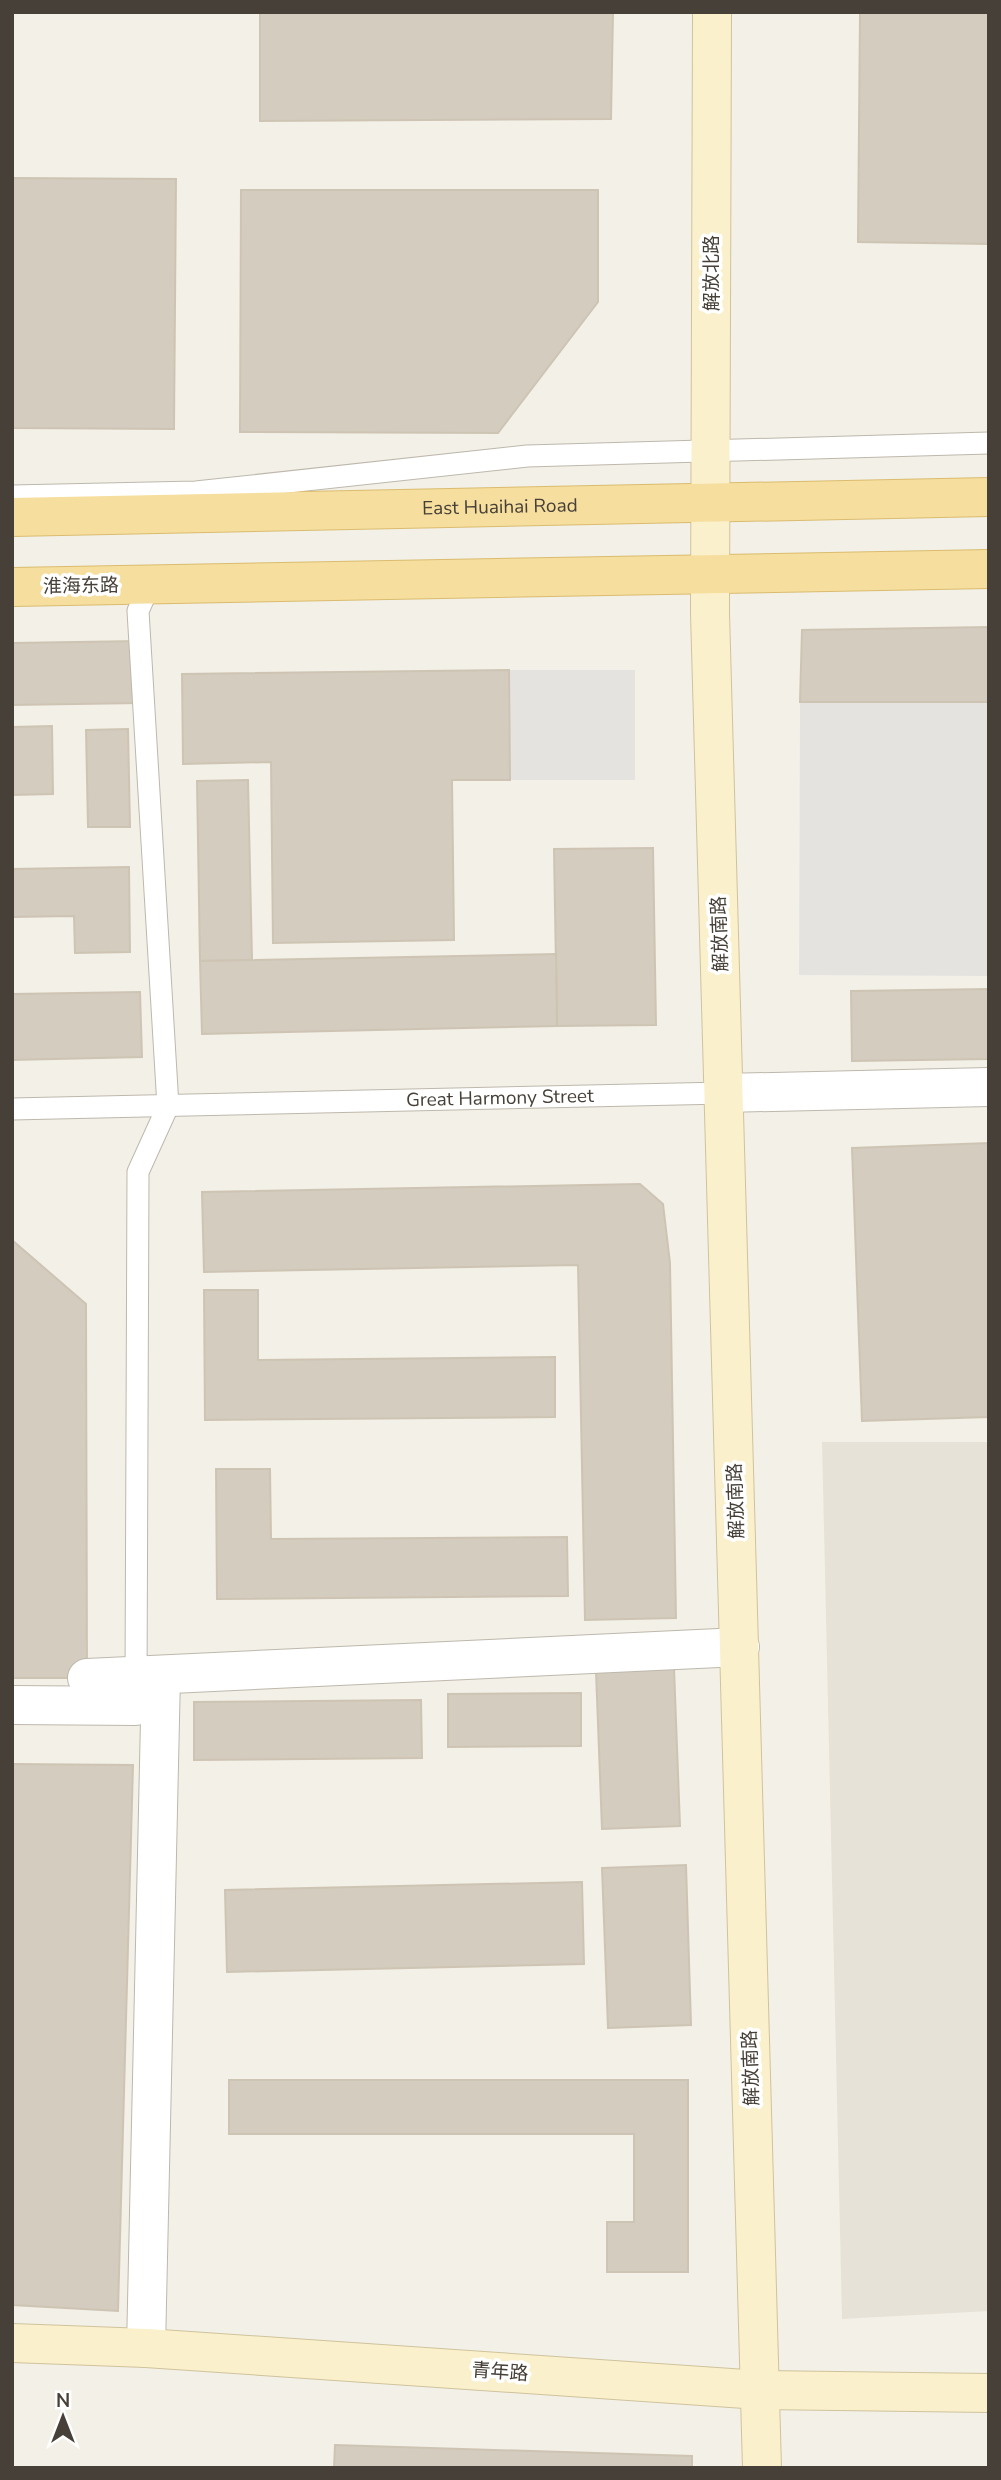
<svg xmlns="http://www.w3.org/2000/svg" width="1001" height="2480" viewBox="0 0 1001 2480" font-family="'Nunito Sans','Noto Sans SC',sans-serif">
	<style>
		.residential { fill: #e6e2d7 }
		.parking { fill: #e4e3e0 }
		.building { fill: #d3ccbf; stroke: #cec4b3; stroke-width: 2 }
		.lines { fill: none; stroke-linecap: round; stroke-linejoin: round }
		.lane-casing { stroke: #beb8ac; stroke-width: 23 }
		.street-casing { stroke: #beb8ac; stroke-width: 40 }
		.secondary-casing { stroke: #cfc39c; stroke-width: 40 }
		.primary-casing { stroke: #dabc6f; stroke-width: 40 }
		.lane { stroke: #fff; stroke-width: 21 }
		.street { stroke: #fff; stroke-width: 38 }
		.secondary { stroke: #faf0cb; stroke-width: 38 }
		.primary { stroke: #f6de9e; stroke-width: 38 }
		.labels { text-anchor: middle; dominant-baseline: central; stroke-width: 7; stroke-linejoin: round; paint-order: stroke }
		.street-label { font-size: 19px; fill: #464038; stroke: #fff }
	</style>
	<rect width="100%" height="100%" fill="#f3f0e8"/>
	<!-- residential -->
	<polygon class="residential" points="822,1442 989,1442 989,2311 842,2319"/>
	<!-- parking -->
	<g class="parking">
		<polygon points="509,670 635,670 635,780 510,780"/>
		<polygon points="800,702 989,702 989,976 799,975"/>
	</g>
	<!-- building -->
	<g class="building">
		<polygon points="260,12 613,12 611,119 260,121"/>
		<polygon points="860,12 989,12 989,244 858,242"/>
		<polygon points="12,178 176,179 174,429 12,428"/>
		<polygon points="241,190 598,190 598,302 498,433 240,432"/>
		<polygon points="989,627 989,702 800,702 802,630"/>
		<polygon points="139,641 140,703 12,705 12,643"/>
		<polygon points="509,670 510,780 452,780 454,940 273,943 271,762 183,764 182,674"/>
		<polygon points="52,726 53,794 12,795 12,727"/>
		<polygon points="128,729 130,827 88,827 86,730"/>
		<polygon points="248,780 252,960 200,961 197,781"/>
		<polygon points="653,848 656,1025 557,1026 554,849"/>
		<polygon points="129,867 130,952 75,953 74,916 12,917 12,869"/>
		<polygon points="556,954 557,1026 202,1034 200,961"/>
		<polygon points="989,989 989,1059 852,1061 851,991"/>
		<polygon points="140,992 142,1057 12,1060 12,994"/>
		<polygon points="989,1143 989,1417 862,1421 852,1148"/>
		<polygon points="640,1184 663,1204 670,1263 676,1618 585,1620 578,1265 204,1272 202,1192"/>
		<polygon points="12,1240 86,1304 87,1678 12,1678"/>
		<polygon points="204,1290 258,1290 258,1360 555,1357 555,1417 205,1420"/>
		<polygon points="216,1469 270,1469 271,1539 567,1537 568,1596 217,1599"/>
		<polygon points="674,1668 680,1826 602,1829 596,1671"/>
		<polygon points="581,1693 581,1746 448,1747 448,1694"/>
		<polygon points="421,1700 422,1758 194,1760 194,1702"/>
		<polygon points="12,1764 133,1765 118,2311 12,2305"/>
		<polygon points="686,1865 691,2025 608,2028 602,1868"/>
		<polygon points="582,1882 584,1964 227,1972 225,1890"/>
		<polygon points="229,2080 688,2080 688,2272 607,2272 607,2222 634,2222 634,2134 229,2134"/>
		<polygon points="335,2445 692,2456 692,2468 334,2468"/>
	</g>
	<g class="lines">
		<defs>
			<g id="lane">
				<polyline points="12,496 196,492 527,456 989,443"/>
				<path id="s1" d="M12,1109L724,1093"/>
				<polyline points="136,1686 138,1172 168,1106 138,611 150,584"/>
			</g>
			<g id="street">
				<polyline points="724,1093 989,1087"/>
				<polyline points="87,1678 740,1647"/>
				<polyline points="12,1705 136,1706"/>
				<polyline points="146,2348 161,1675"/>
			</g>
			<g id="secondary">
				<polyline points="712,12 710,613 762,2468"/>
				<polyline points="12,2343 146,2348 760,2390 989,2393"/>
			</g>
			<g id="primary">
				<path id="s2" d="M12,517L989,497"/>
				<polyline points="12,587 989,569"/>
			</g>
		</defs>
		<!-- lane casing -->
		<use href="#lane" class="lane-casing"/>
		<!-- street casing -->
		<use href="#street" class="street-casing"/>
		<!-- secondary casing -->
		<use href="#secondary" class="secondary-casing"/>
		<!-- primary casing -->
		<use href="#primary" class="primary-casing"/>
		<!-- lane -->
		<use href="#lane" class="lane"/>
		<!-- street -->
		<use href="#street" class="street"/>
		<!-- secondary -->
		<use href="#secondary" class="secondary"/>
		<!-- primary -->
		<use href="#primary" class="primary"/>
	</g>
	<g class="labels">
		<!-- street labels -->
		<g class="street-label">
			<text transform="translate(712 273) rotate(-90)">解放北路</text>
			<text stroke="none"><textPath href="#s2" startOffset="488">East Huaihai Road</textPath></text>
			<text transform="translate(81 586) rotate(-1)">淮海东路</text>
			<text transform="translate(720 934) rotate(-92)">解放南路</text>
			<text stroke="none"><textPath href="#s1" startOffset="488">Great Harmony Street</textPath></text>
			<text transform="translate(736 1501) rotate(-92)">解放南路</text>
			<text transform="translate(751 2068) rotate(-92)">解放南路</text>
			<text transform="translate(500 2372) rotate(4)">青年路</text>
		</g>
	</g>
	<!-- border -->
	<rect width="1001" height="2480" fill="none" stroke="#464038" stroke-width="28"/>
	<!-- north arrow -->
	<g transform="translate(63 2417)" stroke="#ffffff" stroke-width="5" paint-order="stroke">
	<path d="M0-5L12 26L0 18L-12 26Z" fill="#464038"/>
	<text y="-10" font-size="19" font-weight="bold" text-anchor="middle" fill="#464038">N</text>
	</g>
</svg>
